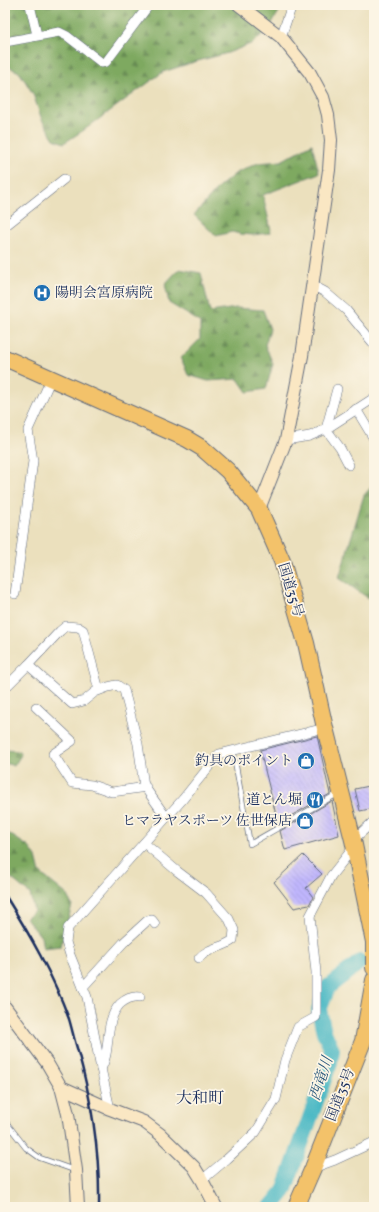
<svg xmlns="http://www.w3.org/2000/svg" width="379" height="1212" viewBox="0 0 379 1212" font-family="Vollkorn,'Noto Serif JP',serif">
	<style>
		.forest { fill: url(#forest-firs); stroke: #4c6c5f }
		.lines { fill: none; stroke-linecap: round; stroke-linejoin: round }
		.river { stroke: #4ab8c4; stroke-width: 16 }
		.building { fill: url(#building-back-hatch) }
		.lane-casing { stroke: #646d7f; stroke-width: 6 }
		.street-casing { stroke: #646d7f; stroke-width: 10 }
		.secondary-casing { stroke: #646d7f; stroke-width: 14 }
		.highway-casing { stroke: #646d7f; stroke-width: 18 }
		.lane { stroke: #fff; stroke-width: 4.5 }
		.street { stroke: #fff; stroke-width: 9 }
		.secondary { stroke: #fae7c3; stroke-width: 12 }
		.highway { stroke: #f3c26a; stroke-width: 16 }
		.rail { stroke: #1b2f5e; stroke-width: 2.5 }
		.labels { text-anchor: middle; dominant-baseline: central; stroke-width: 3.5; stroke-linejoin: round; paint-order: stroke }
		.poi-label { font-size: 14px; fill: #1b2f5e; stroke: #fcf5e5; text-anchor: end }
		.street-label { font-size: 14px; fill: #1b2f5e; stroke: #fcf5e5 }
		.water-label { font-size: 15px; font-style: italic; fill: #29587d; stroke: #fcf5e5 }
		.quarter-label { font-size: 16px; fill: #1b2f5e; stroke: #fcf5e5 }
	</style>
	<defs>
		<pattern id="forest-firs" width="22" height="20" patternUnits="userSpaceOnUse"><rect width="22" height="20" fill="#7ea960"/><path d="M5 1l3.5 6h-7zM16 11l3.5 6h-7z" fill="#668a52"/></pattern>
		<pattern id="building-back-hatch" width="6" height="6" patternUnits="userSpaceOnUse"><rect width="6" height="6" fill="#c1b7fe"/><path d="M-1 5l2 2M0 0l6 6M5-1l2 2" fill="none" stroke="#9c95d1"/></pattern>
	</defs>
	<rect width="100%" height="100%" fill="#fcf5e5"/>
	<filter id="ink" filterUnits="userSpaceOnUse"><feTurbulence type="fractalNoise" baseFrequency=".025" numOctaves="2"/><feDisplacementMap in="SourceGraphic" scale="8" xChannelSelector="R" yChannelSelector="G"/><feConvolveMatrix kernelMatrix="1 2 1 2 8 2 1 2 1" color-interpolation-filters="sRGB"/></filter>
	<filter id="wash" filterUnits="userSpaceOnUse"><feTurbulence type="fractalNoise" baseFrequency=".012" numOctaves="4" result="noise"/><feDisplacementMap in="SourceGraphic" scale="16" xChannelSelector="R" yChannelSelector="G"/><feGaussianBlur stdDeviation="0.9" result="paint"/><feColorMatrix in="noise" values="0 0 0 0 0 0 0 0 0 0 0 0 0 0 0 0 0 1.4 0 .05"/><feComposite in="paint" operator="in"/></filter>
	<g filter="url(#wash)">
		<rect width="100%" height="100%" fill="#ebe0bd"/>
		<!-- forest -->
		<g class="forest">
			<polygon points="5,5 283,5 269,28 253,43 228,53 194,62 163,72 84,130 64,143 54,139 42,120 33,94 25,81 19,72 5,65"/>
			<polygon points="312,144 319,173 263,195 271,230 269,233 253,235 240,234 232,232 216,236 194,215 219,187 236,173 258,163 281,161"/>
			<polygon points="179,269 201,273 210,312 236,308 263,310 270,329 265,345 273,364 266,389 247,392 238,379 208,381 188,375 181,358 200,339 200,322 169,303 165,284"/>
			<polygon points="374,484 374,602 339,578 364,495"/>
			<polygon points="5,750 18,751 21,755 14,766 5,763"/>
			<polygon points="5,831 29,847 36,857 40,873 66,894 72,905 61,946 43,948 41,937 26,918 34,911 30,894 5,873"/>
		</g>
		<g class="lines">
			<!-- river -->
			<polyline class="river" points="271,1207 284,1191 330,1062 332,1050 324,1032 319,1010 328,987 360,962"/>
		</g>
		<g id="blocks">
			<!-- building -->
			<g class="building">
				<polygon points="317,736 330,794 278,823 260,750"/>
				<polygon points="374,785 374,808 360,811 355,789"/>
				<polygon points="332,801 339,835 285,850 280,831"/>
				<polygon points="303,855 322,874 306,888 313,897 309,905 294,908 274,882"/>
			</g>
		</g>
	</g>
	<g filter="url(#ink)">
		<use href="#blocks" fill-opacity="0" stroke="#646d7f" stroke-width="1"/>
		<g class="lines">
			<defs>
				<g id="lane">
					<polyline points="233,750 250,844 339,793"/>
					<polyline points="5,1121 26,1148 40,1158 74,1170"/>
				</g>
				<g id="street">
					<polyline points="30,5 37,35"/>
					<polyline points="281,37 292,5"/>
					<polyline points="5,42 59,32 67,36 102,63 106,62 149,5"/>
					<polyline points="5,226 64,179"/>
					<polyline points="312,285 325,292 346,310 374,344"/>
					<polyline points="337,389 326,429 340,448 349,465"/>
					<polyline points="356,409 374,439"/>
					<polyline points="286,440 310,436 326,429 374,398"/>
					<polyline points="15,594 33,461 28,430 51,379"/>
					<polyline points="28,665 60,631 66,626 78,627 83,630 99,690"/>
					<polyline points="5,688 28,665 72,704 84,701 95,692 108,687 117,685 124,690 138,744 144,786 166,817"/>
					<polyline points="36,707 72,741 53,754 72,783 92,785 112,792 146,787"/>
					<polyline points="353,840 374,821"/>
					<path d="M144,843L177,871L206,893L229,919L234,930L233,940C221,949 209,947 199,958"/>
					<polyline points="83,987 124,942 147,921 152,920 155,924"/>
					<path d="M101,1069C112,1049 103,1023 120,1004C126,999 132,996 140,997"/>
					<polyline points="110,1109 100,1064 87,997 70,955 66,942 68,928 183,799 219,754 325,728"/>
					<polyline points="313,1168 335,1160 374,1142"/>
					<polyline points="202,1180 227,1159 256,1132 276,1099 285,1060 298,1027 316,1017 316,972 310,916 331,876 354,847"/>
				</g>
				<g id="secondary">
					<polyline points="239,5 281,37 310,73 323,97 328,115 331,140 329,170 302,356 286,440 259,509"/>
					<polyline points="5,1007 47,1063 61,1087 68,1114 76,1170 78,1207"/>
					<polyline points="61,1087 110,1109 144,1122 160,1134 194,1167 202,1180 216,1207"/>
				</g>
				<g id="highway">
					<polyline points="5,358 187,439 202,448 228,471 259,509 282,561 306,643 325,728 353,840 374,942 374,968"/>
					<polyline points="296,1207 313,1168 363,1041 374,980"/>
				</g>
			</defs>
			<!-- lane casing -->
			<use href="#lane" class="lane-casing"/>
			<!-- street casing -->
			<use href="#street" class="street-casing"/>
			<!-- secondary casing -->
			<use href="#secondary" class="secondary-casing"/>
			<!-- highway casing -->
			<use href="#highway" class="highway-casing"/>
			<!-- lane -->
			<use href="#lane" class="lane"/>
			<!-- street -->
			<use href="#street" class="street"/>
			<!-- secondary -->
			<use href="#secondary" class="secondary"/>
			<!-- highway -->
			<use href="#highway" class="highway"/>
			<!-- rail -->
			<path class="rail" d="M5,895C30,935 53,975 69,1019C72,1029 74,1039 77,1048C92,1100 100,1153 99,1207"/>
		</g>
	</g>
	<!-- icons -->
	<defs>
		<symbol id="hospital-disc" viewBox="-11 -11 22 22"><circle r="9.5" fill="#1f6fb2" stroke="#fcf5e5"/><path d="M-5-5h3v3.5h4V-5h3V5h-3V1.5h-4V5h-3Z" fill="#fff"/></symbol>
		<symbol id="shop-disc" viewBox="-11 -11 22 22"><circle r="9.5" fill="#1f6fb2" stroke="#fcf5e5"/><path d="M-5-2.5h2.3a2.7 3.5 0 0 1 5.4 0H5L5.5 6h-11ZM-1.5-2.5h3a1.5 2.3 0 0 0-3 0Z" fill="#fff"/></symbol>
		<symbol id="restaurant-disc" viewBox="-11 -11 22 22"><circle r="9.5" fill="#1f6fb2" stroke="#fcf5e5"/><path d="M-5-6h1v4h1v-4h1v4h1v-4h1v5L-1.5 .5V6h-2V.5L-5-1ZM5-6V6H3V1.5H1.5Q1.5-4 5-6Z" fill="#fff"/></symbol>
	</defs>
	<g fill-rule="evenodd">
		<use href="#hospital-disc" x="32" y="283" width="20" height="20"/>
		<use href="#shop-disc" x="296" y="751" width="20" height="20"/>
		<use href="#restaurant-disc" x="305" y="790" width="20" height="20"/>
		<use href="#shop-disc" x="295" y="811" width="20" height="20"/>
	</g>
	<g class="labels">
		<!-- poi labels -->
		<g class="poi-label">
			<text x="55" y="293" text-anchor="start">陽明会宮原病院</text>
			<text x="293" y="761">釣具のポイント</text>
			<text x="302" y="800">道とん堀</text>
			<text x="292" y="821">ヒマラヤスポーツ 佐世保店</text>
		</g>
		<!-- street labels -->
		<g class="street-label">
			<text transform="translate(290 590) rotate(73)">国道35号</text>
			<text transform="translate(341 1095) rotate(-69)">国道35号</text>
		</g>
		<!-- water labels -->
		<g class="water-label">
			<text transform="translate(322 1079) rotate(-72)">西竜川</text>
		</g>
		<!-- quarter labels -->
		<g class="quarter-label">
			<text x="200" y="1099">大和町</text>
		</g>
	</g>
	<!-- margin -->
	<rect width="379" height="1212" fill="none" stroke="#fcf5e5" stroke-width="20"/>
</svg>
